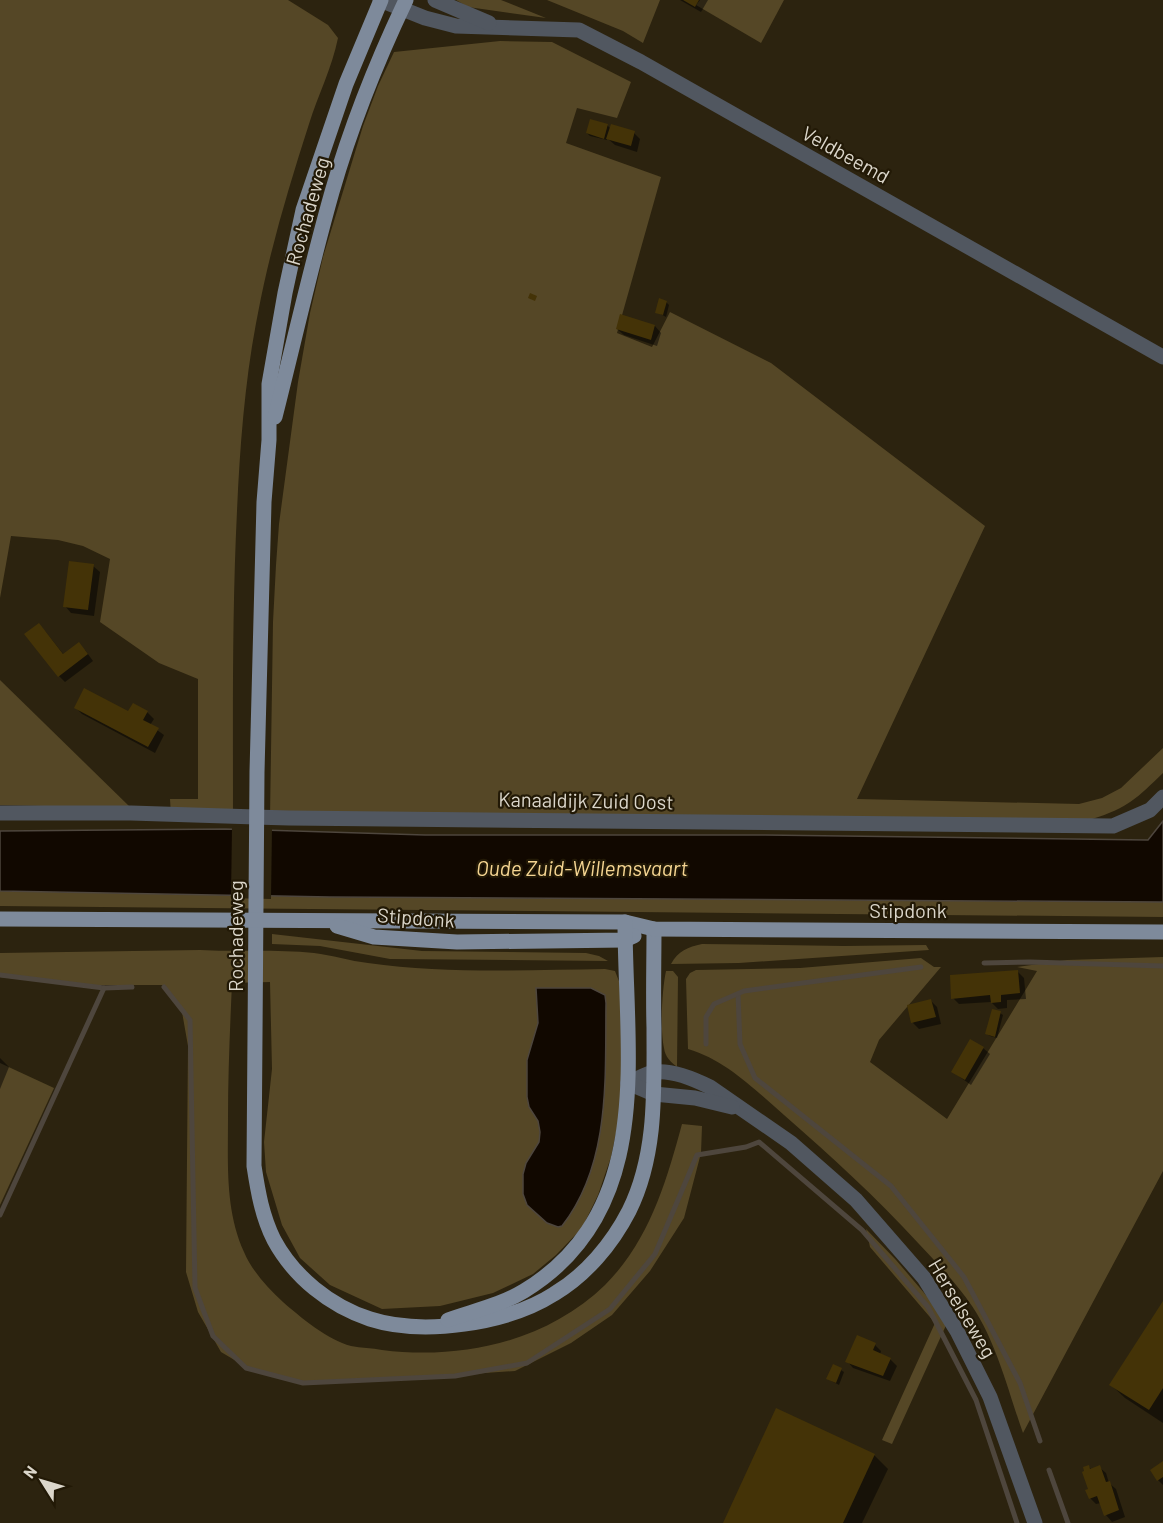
<svg xmlns="http://www.w3.org/2000/svg" width="1163" height="1523" viewBox="0 0 1163 1523" font-family="Barlow,sans-serif">
	<style>
		.green { fill: #554726; fill-rule: evenodd }
		.water { fill: #110800; stroke: #4e463d; stroke-width: 1.5 }
		.pier { fill: #2c230f }
		.shadow { fill: #0007 }
		.lines { fill: none; stroke-linecap: round; stroke-linejoin: round }
		.stream { stroke: #4e463d; stroke-width: 5 }
		.building { fill: #443307 }
		.minor { stroke: #515760; stroke-width: 15 }
		.major { stroke: #7e8a9b; stroke-width: 15 }
		.labels { text-anchor: middle; dominant-baseline: central; stroke-width: 4.5; stroke-linejoin: round; paint-order: stroke }
		.street-label { font-size: 20px; fill: #dbd6ca; stroke: #221906 }
		.water-label { font-size: 21px; font-style: italic; fill: #f5d592; stroke: #221906 }
	</style>
	<rect width="100%" height="100%" fill="#2c230f"/>
	<!-- green -->
	<g class="green">
		<path d="M0,0H288L328,25L338,38C332,68 318,95 309,124C289,186 270,249 258,313C245,378 240,445 237,511C232,613 233,714 233,816L171,815L170,799H198V679L159,663L100,622L110,559L83,546L58,540L11,536L0,598Z"/>
		<polygon points="456,0 501,0 546,18 468,7"/>
		<polygon points="547,0 660,0 643,43 623,31"/>
		<polygon points="700,0 784,0 761,43 696,5"/>
		<path d="M500,41L552,42L631,82L617,118L577,108L566,143L661,177L617,333L652,347L670,312L771,363L985,526L857,799L1079,804L1102,798L1121,788L1163,748V773C1137,798 1128,808 1092,819L270,817L273,622L276,565L279,524L298,382L310,313L323,257L363,126L378,86L394,52Z"/>
		<polygon points="0,680 131,808 0,805"/>
		<polygon points="0,891 330,897 1163,902 1163,917 0,906"/>
		<polygon points="272,934 422,951 586,953 599,956 608,961 390,959 320,946 272,944"/>
		<path d="M702,944L844,946L926,945L929,950L739,963L671,964C678,951 688,947 702,944Z"/>
		<path d="M200,950C238,952 276,949 314,953C332,955 350,961 368,963C445,974 527,970 605,969L615,971L622,989V1071L619,1118L611,1157L598,1195L582,1228L556,1255L533,1274L493,1293L440,1306L382,1309L330,1285L300,1258L282,1225L266,1172L264,1142L272,1069L270,982L232,983C230,1028 228,1074 228,1119C228,1164 225,1210 244,1252C252,1271 268,1288 283,1302C300,1317 328,1340 351,1346C361,1348 372,1348 382,1350C461,1360 546,1342 605,1285C649,1241 666,1183 682,1124L702,1126L701,1153L684,1218L650,1271L612,1315L571,1343L515,1371L352,1382L298,1383L253,1371L221,1352L198,1312L186,1272L188,1046L182,1012L165,985H71L0,977V953ZM538,1023L547,1223L527,1205L523,1194L534,1151L539,1142L540,1132L538,1121L529,1106L527,1097V1060Z"/>
		<path d="M1163,957V1171L1023,1433C1008,1391 997,1343 972,1306C957,1284 938,1264 919,1244C877,1198 831,1156 784,1115C755,1090 726,1060 688,1049L686,979L690,973L696,970L800,968L921,958L934,967H941L879,1040L870,1062L947,1119L1037,971L1017,967L1067,960Z"/>
		<path d="M666,971H673L678,977L677,1067C671,1062 665,1057 664,1048C660,1030 662,989 666,971Z"/>
		<polygon points="0,1063 54,1088 0,1205"/>
		<polygon points="866,1229 896,1260 948,1321 892,1444 882,1440 935,1323 870,1247"/>
	</g>
	<!-- water -->
	<g class="water">
		<polygon points="1163,821 1163,902 330,897 0,891 0,831 225,829 425,835 765,835 1148,840"/>
		<path d="M536,988H591L605,995L606,1003C605,1078 611,1163 562,1226L558,1227L547,1223L527,1205L523,1194V1174L526,1163L539,1142L540,1132L538,1121L529,1107L527,1097V1060L538,1023Z"/>
	</g>
	<!-- pier -->
	<polygon class="pier" points="232,826 272,828 271,899 231,898"/>
	<!-- shadow -->
	<g class="shadow">
		<polygon points="680,0 708,0 701,12"/>
		<polygon points="607,125 611,129 634,133 640,139 637,152 615,145 607,138 607,140 590,136 587,133"/>
		<polygon points="666,302 669,305 666,317 657,312"/>
		<polygon points="655,326 661,333 657,346 624,335 617,329"/>
		<polygon points="93,566 100,572 94,616 71,613 65,606"/>
		<polygon points="45,631 64,655 85,650 93,661 65,682 59,676"/>
		<polygon points="75,707 128,713 147,712 154,719 150,725 164,735 155,753 82,714"/>
		<polygon points="1017,971 1024,978 1026,999 1007,1000 1007,1008 998,1009 991,1002 959,1004 953,998"/>
		<polygon points="930,1000 937,1007 941,1024 919,1029 913,1023"/>
		<polygon points="1000,1013 1003,1015 997,1038 990,1036 987,1034"/>
		<polygon points="983,1048 990,1054 971,1085 953,1072"/>
		<polygon points="0,1058 9,1067 0,1089"/>
		<polygon points="1163,1303 1163,1423 1125,1398 1111,1385"/>
		<polygon points="875,1345 881,1351 880,1355 890,1359 897,1366 890,1381 853,1368 847,1361"/>
		<polygon points="834,1366 844,1372 839,1385 828,1379"/>
		<polygon points="874,1455 888,1469 862,1523 724,1523"/>
		<polygon points="1163,1463 1163,1485 1158,1480"/>
		<polygon points="1089,1467 1092,1470 1099,1467 1106,1473 1109,1483 1116,1489 1125,1517 1112,1522 1106,1515 1101,1503 1096,1504 1090,1498"/>
	</g>
	<g class="lines">
		<!-- stream -->
		<g class="stream">
			<polyline points="984,963 1030,962 1163,966"/>
			<polyline points="0,975 104,988 0,1215"/>
			<polyline points="164,987 190,1020 195,1288 213,1336 246,1368 303,1383 455,1376 527,1363 610,1309 655,1254 697,1155 746,1147 759,1142 862,1230 928,1307 976,1400 1017,1523"/>
			<polyline points="104,988 132,987"/>
			<polyline points="738,994 740,1044 755,1078 891,1186 964,1277 1020,1383 1040,1441"/>
			<polyline points="706,1044 706,1017 714,1004 744,991 921,967"/>
			<polyline points="1049,1470 1068,1523"/>
		</g>
	</g>
	<!-- building -->
	<g class="building">
		<polygon points="683,0 699,0 695,7"/>
		<polygon points="590,119 608,124 604,139 586,133"/>
		<polygon points="611,124 635,131 631,146 606,139"/>
		<polygon points="530,293 537,296 535,301 528,298"/>
		<polygon points="659,298 667,301 663,315 655,313"/>
		<polygon points="620,314 655,325 651,340 616,329"/>
		<polygon points="69,561 94,564 88,610 63,607"/>
		<polygon points="39,623 63,654 79,642 88,654 58,677 24,634"/>
		<polygon points="84,688 128,711 133,703 148,711 143,720 159,728 148,747 74,708"/>
		<polygon points="1018,970 1020,993 1001,995 1001,1002 991,1003 990,995 951,999 950,975"/>
		<polygon points="931,999 936,1017 911,1023 907,1005"/>
		<polygon points="992,1009 1001,1011 995,1037 985,1034"/>
		<polygon points="970,1039 984,1047 965,1080 951,1072"/>
		<polygon points="1163,1301 1163,1388 1149,1410 1109,1385"/>
		<polygon points="857,1335 876,1343 873,1350 891,1358 883,1376 845,1362"/>
		<polygon points="833,1364 842,1368 836,1383 826,1379"/>
		<polygon points="776,1408 875,1454 843,1523 723,1523"/>
		<polygon points="1163,1461 1163,1477 1157,1481 1150,1470"/>
		<polygon points="1089,1465 1090,1469 1100,1465 1106,1482 1110,1481 1119,1510 1104,1516 1097,1496 1089,1499 1085,1490 1088,1489 1082,1472 1084,1471 1083,1467"/>
	</g>
	<g class="lines">
		<!-- minor -->
		<g class="minor">
			<polyline points="380,0 425,18 456,26 579,30 641,62 1163,357"/>
			<polyline points="435,0 489,23"/>
			<polyline points="0,813 131,813 289,818 1113,826 1150,810 1163,797"/>
			<path d="M628,1083C636,1080 646,1073 655,1072C673,1070 694,1079 710,1087L791,1143L856,1200L924,1278L957,1331L990,1397L1035,1523"/>
			<polyline points="628,1083 654,1094 695,1098 732,1107"/>
		</g>
		<!-- major -->
		<g class="major">
			<path d="M381,0L346,84L303,210L285,293L269,384V440L264,502L257,772L254,1166C258,1192 262,1216 274,1240C294,1277 330,1306 370,1319C423,1336 507,1324 554,1294C586,1275 612,1244 629,1211C657,1155 654,1090 654,1028C653,995 654,962 654,929"/>
			<path d="M275,417C294,342 311,266 332,192C351,126 377,61 406,0"/>
			<polyline points="0,919 625,922 654,929 1163,932"/>
			<polyline points="337,926 374,937 457,942 625,940 634,936"/>
			<path d="M448,1320C473,1311 501,1305 524,1291C657,1210 625,1053 625,922"/>
		</g>
	</g>
	<g class="labels">
		<!-- street labels -->
		<g class="street-label">
			<text transform="translate(846 154) rotate(29)">Veldbeemd</text>
			<text transform="translate(307 211) rotate(-74)">Rochadeweg</text>
			<text transform="translate(586 800) rotate(1)">Kanaaldijk Zuid Oost</text>
			<text x="908" y="910">Stipdonk</text>
			<text transform="translate(416 917) rotate(4)">Stipdonk</text>
			<text transform="translate(235 936) rotate(-90)">Rochadeweg</text>
			<text transform="translate(963 1308) rotate(59)">Herselseweg</text>
		</g>
		<!-- water labels -->
		<g class="water-label">
			<text x="582" y="867">Oude Zuid-Willemsvaart</text>
		</g>
	</g>
	<!-- north arrow -->
	<g transform="translate(42 1481) rotate(307)" stroke="#221906" stroke-width="4.5" paint-order="stroke">
	<path d="M0-4.5L10 22L0 15L-10 22Z" fill="#dbd6ca"/>
	<text y="-9" font-size="16" font-weight="bold" text-anchor="middle" fill="#dbd6ca">N</text>
	</g>
</svg>
